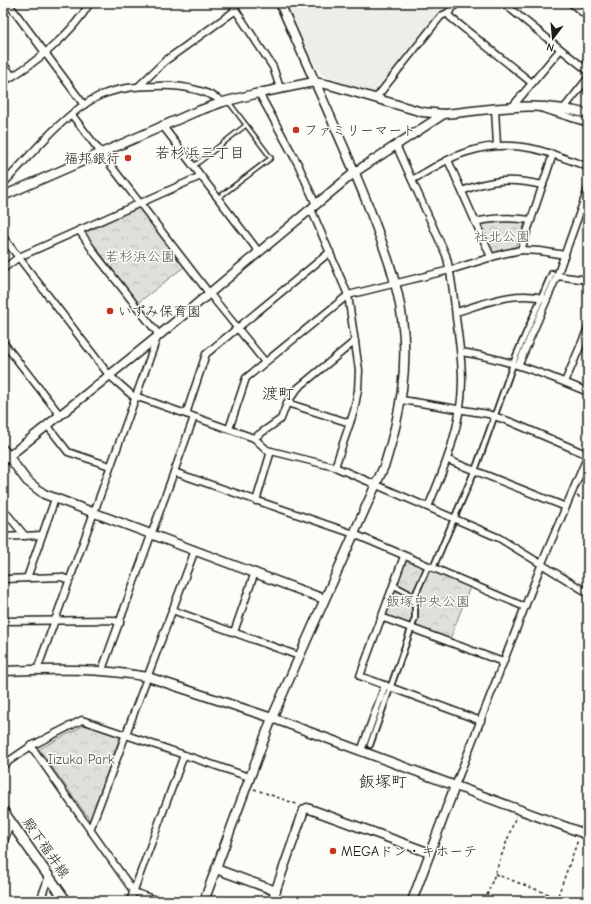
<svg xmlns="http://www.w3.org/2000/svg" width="591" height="904" viewBox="0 0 591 904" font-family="'Comic Neue','Klee One',sans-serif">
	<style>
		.built { fill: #eeede9 }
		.park { fill: url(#park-crowns); stroke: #7e7e7c }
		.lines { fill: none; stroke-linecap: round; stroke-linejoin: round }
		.service-casing { stroke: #1c1c1c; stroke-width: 6 }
		.pedestrian-casing { stroke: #1c1c1c; stroke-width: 8 }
		.minor-casing { stroke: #1c1c1c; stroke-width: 9 }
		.tertiary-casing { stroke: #1c1c1c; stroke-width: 11 }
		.secondary-casing { stroke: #1c1c1c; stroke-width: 12 }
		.path { stroke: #1c1c1c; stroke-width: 1.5; stroke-dasharray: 3 3; stroke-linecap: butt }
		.service { stroke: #fdfcf7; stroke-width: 3 }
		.pedestrian { stroke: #fdfcf7; stroke-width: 4.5 }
		.minor { stroke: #fdfcf7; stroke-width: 6 }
		.tertiary { stroke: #fdfcf7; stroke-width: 8 }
		.secondary { stroke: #fdfcf7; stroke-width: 9 }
		.poi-dot { fill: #c8321e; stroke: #fdfcf7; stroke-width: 1.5 }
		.labels { text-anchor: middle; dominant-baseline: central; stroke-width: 3; stroke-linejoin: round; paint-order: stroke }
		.poi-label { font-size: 14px; fill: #1c1c1c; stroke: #fdfcf7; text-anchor: start }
		.park-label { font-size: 14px; fill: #575655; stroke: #fdfcf7 }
		.street-label { font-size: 14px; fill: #1c1c1c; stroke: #fdfcf7 }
		.neighbourhood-label { font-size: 15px; fill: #1c1c1c; stroke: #fdfcf7 }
		.quarter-label { font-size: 16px; fill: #1c1c1c; stroke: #fdfcf7 }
	</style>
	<defs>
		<pattern id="park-crowns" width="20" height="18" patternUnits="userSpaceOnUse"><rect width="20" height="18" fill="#e0dfdb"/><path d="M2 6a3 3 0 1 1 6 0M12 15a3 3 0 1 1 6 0" fill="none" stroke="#c0bfbb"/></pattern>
	</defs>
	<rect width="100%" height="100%" fill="#fdfcf7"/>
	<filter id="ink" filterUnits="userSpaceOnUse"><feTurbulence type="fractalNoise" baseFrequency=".025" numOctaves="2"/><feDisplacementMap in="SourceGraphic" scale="8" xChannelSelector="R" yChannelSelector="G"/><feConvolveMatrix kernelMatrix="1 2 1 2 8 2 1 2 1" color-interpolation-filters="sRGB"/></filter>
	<g filter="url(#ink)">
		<!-- built -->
		<polygon class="built" points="286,3 452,3 444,12 438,12 373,95 321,74 312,60"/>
		<!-- park -->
		<g class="park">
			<polygon points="139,206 185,266 138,303 85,233"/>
			<polygon points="512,220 525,223 515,248 493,253 480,224"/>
			<polygon points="405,560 470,587 450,639 385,615"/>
			<polygon points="85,725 120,737 90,820 39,749"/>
		</g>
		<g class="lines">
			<defs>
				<g id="service">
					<polyline points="194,166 246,125"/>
					<polyline points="218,198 271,158 228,101"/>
				</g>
				<g id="pedestrian">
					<polyline points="433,568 477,465 516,356 552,273"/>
					<polyline points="393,585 408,593 413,600"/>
					<polyline points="370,745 415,618 415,605 413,600 428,566"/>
				</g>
				<g id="minor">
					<polyline points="8,3 84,105"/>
					<polyline points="231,3 273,67 280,88"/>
					<polyline points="457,3 448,13 450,17 532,83"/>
					<polyline points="503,3 588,71"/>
					<polyline points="571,3 588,17"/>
					<polyline points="3,63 12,76"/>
					<path d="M3,82C36,63 71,35 90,3"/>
					<polyline points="139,86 165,61 236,10"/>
					<polyline points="259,93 298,164 316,205"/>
					<polyline points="376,98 441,16 448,13"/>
					<polyline points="512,107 560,50"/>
					<polyline points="565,107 588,78"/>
					<polyline points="540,108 588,123"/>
					<polyline points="495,109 497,145"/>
					<polyline points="72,115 209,293 265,362"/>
					<polyline points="162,125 259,252"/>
					<path d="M396,145L446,255C452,276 454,297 456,318C459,339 462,360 462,381C462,425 445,467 428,507"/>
					<polyline points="448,160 491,257"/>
					<path d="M412,180C430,170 447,158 467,152C511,137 547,151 588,167"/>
					<path d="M3,184C29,157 65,112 99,96C117,88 137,86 156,86C179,85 204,89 223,102"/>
					<path d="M462,191C491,179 512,178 543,185"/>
					<polyline points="311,209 348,295 359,370 358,390 354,411 335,467"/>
					<path d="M475,222C495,217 511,217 531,220"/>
					<polyline points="79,230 96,255 159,335"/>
					<polyline points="3,237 109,375 134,397"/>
					<polyline points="521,250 553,154"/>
					<polyline points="3,269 19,257 201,176"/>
					<polyline points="557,276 588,280"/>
					<path d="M456,312C486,303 515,290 547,299"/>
					<polyline points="3,342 60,415"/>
					<path d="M461,352C507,359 545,374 588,392"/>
					<polyline points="519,364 557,276 588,189"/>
					<polyline points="565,382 588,328"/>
					<polyline points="135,396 254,438 267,450 335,467 499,538 588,593"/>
					<polyline points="402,400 488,414 511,422 588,455"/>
					<polyline points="287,403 350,423"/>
					<polyline points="186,414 206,354 330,252"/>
					<polyline points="47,425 68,452 110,466"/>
					<polyline points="229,429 246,378 348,295 450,270 502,254 521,250 540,251 565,255"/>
					<polyline points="254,438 281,419 287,403 298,388 355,341"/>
					<polyline points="448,460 566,507"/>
					<polyline points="174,472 354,534 525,607"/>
					<polyline points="256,501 271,451"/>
					<polyline points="3,509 25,536"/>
					<polyline points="3,537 42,535"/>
					<polyline points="404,556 360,676 481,721"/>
					<polyline points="27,578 55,499"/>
					<polyline points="3,579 61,577 69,580"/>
					<polyline points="172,610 299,656"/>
					<polyline points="381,617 503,662"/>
					<polyline points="3,621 113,620 120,623"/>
					<polyline points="234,632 255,572"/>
					<polyline points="37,670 157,338"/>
					<polyline points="102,670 194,417"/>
					<polyline points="31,746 134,892 158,901"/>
					<polyline points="361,751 385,685"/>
					<polyline points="3,765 31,746 82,720 249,777"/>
					<polyline points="455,786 542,563 588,455"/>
					<polyline points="90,830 195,550"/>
					<polyline points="3,844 11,822"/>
					<polyline points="40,901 49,876"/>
					<polyline points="130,901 184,755"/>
				</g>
				<g id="tertiary">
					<path d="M3,196L195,112L223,102L259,93L314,82L330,85L422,112L444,114C495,109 537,100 588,114"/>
					<polyline points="3,449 27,481 44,494 324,599"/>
					<polyline points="3,461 157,337 355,172 444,114"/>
					<path d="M3,671C52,669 99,668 148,677L272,718L385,464C400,416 409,368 402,318C397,278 382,243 368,205C341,137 309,70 280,3"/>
					<polyline points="216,869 276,891"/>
					<polyline points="204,901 272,718 588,835"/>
					<polyline points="272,901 304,810 307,808 430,853"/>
					<polyline points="412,901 455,786"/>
				</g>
				<polyline id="secondary" points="3,811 66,901"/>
			</defs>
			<!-- service casing -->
			<use href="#service" class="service-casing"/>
			<!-- pedestrian casing -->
			<use href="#pedestrian" class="pedestrian-casing"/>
			<!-- minor casing -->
			<use href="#minor" class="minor-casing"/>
			<!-- tertiary casing -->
			<use href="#tertiary" class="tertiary-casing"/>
			<!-- secondary casing -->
			<use href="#secondary" class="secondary-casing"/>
			<!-- path -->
			<g class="path">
				<polyline points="577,496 588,501"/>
				<polyline points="254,789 299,805"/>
				<polyline points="584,825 588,814"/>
				<polyline points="495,874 567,901"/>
				<polyline points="485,901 516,816"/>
				<polyline points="556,901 578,840"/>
			</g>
			<!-- service -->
			<use href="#service" class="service"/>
			<!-- pedestrian -->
			<use href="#pedestrian" class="pedestrian"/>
			<!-- minor -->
			<use href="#minor" class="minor"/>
			<!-- tertiary -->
			<use href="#tertiary" class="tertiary"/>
			<!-- secondary -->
			<use href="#secondary" class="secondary"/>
		</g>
	</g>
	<!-- markers -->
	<g class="poi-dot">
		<circle cx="296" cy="130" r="4"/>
		<circle cx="128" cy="158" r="4"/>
		<circle cx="110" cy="311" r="4"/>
		<circle cx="333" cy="851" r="4"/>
	</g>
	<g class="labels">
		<!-- poi labels -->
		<g class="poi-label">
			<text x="304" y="130">ファミリーマート</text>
			<text x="120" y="158" text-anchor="end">福邦銀行</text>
			<text x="118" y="311">いずみ保育園</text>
			<text x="341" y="851">MEGAドン・キホーテ</text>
		</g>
		<!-- park labels -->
		<g class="park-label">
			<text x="502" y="236">社北公園</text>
			<text x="140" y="256">若杉浜公園</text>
			<text x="428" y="601">飯塚中央公園</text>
			<text x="81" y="759">Iizuka Park</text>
		</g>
		<!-- street labels -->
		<g class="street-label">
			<text transform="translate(46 848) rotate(55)">殿下福井線</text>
		</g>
		<!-- neighbourhood labels -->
		<g class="neighbourhood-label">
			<text x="200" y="153">若杉浜三丁目</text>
		</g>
		<!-- quarter labels -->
		<g class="quarter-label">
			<text x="278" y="394">渡町</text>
			<text x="383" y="782">飯塚町</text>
		</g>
	</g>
	<!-- margin -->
	<rect width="591" height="904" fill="none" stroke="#fdfcf7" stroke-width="16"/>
	<rect x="8" y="8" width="575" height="888" fill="none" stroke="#1c1c1c" stroke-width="1.5" filter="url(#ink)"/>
	<!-- north arrow -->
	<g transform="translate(553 38) rotate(196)" stroke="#fdfcf7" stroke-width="3" paint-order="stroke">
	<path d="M0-3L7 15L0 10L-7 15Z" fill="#1c1c1c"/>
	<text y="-6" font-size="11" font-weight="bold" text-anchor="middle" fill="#1c1c1c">N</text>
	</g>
</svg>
